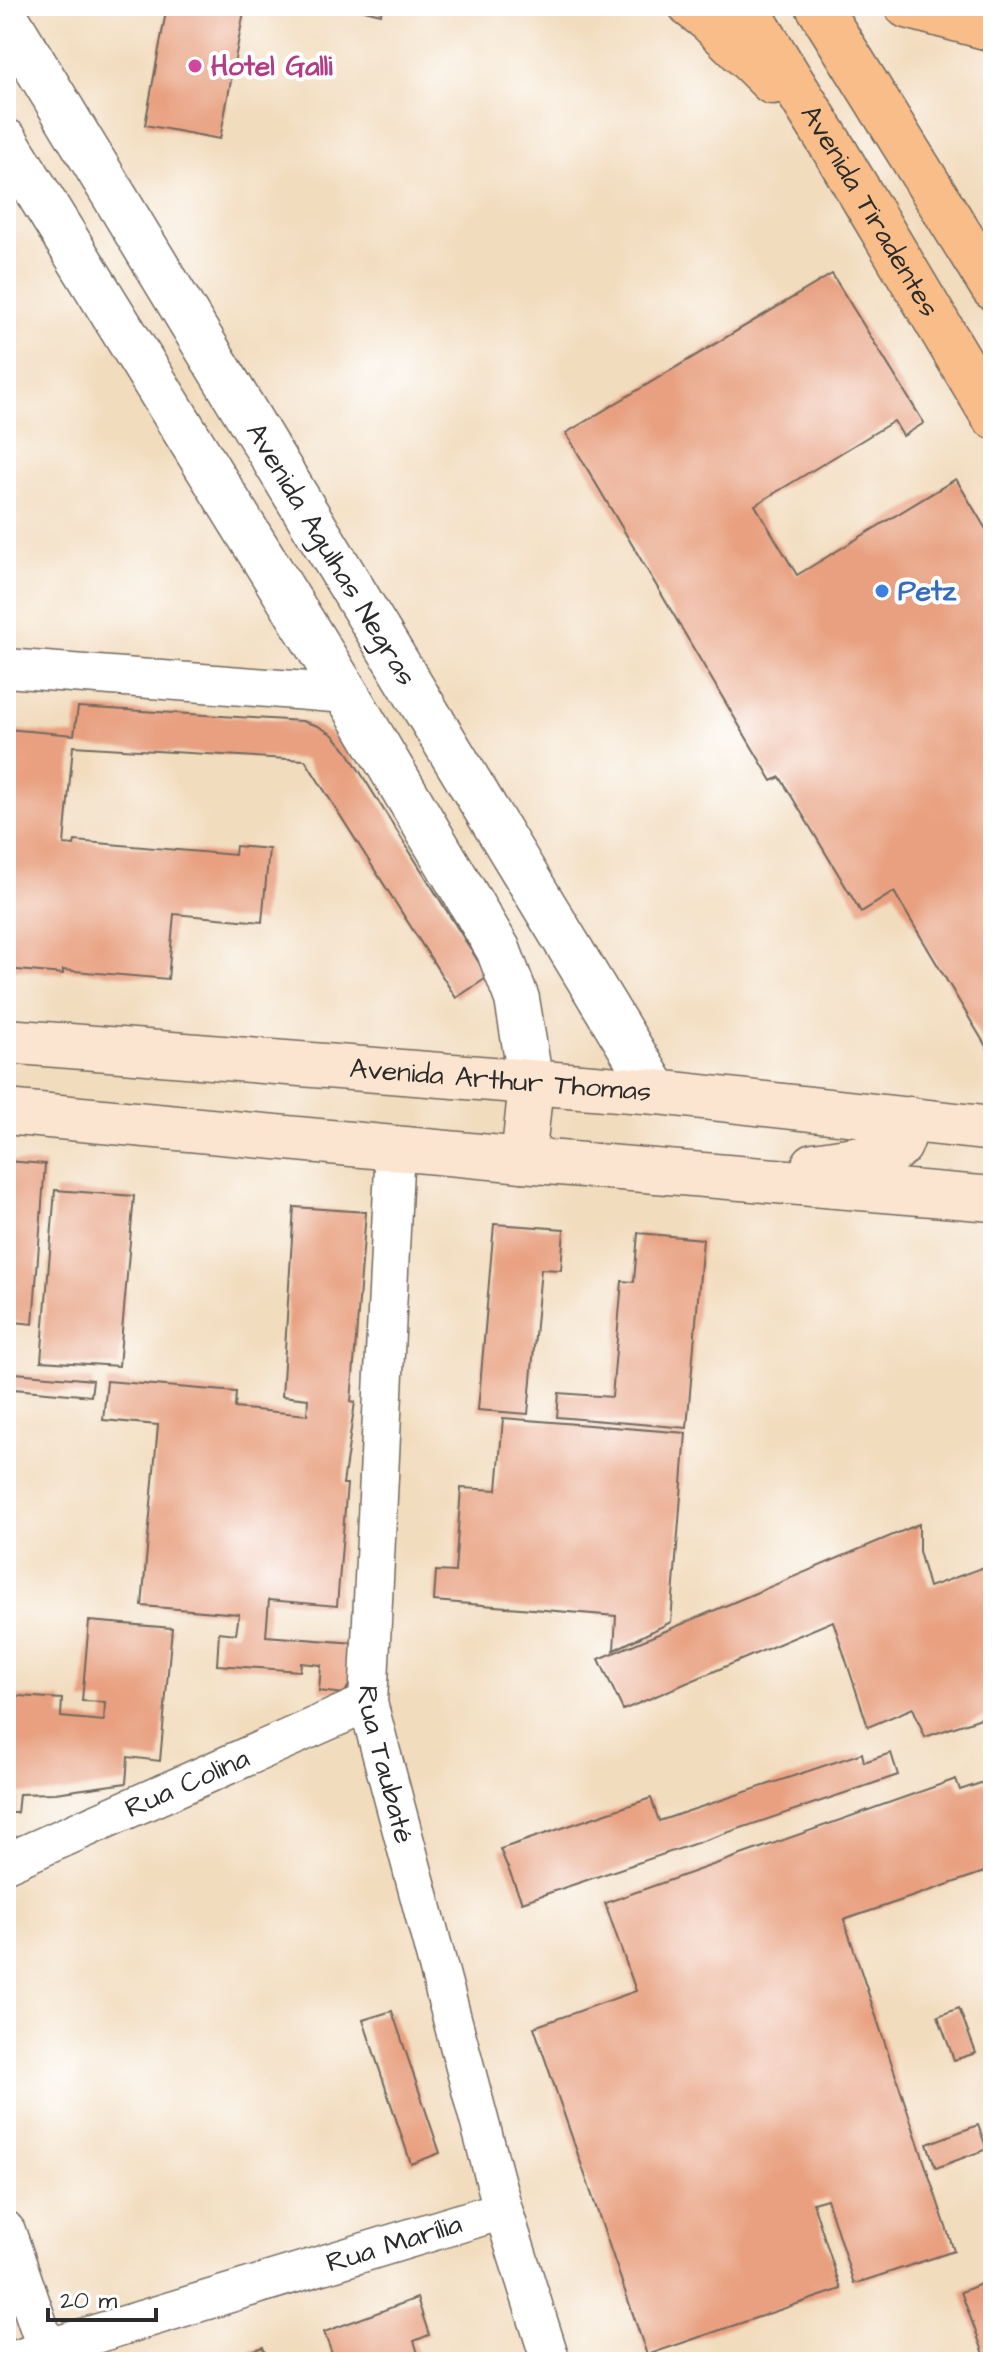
<svg xmlns="http://www.w3.org/2000/svg" width="999" height="2368" viewBox="0 0 999 2368" font-family="'Architects Daughter',sans-serif">
	<style>
		.building { fill: #e8a080 }
		.lines { fill: none; stroke-linecap: round; stroke-linejoin: round }
		.minor-casing { stroke: #71695e; stroke-width: 41 }
		.tertiary-casing { stroke: #71695e; stroke-width: 47 }
		.secondary-casing { stroke: #71695e; stroke-width: 47 }
		.primary-casing { stroke: #71695e; stroke-width: 47 }
		.trunk-casing { stroke: #71695e; stroke-width: 47 }
		.minor { stroke: #fff; stroke-width: 38 }
		.tertiary { stroke: #fff; stroke-width: 44 }
		.secondary { stroke: #fce5d0; stroke-width: 44 }
		.primary { stroke: #f8bd89; stroke-width: 44 }
		.trunk { stroke: #f8bd89; stroke-width: 44 }
		.hotel-dot { fill: #d1479c; stroke: #fff; stroke-width: 3 }
		.shop-dot { fill: #3f7fe0; stroke: #fff; stroke-width: 3 }
		.labels { text-anchor: middle; dominant-baseline: central; stroke-width: 8; stroke-linejoin: round; paint-order: stroke }
		.hotel-label { font-size: 28px; font-weight: bold; fill: #b23c85; stroke: #fff; text-anchor: start }
		.street-label { font-size: 28px; fill: #2b2b2b; stroke: #fff }
		.shop-label { font-size: 28px; font-weight: bold; fill: #366cbe; stroke: #fff; text-anchor: start }
	</style>
	<rect width="100%" height="100%" fill="#fff"/>
	<filter id="ink" filterUnits="userSpaceOnUse"><feTurbulence type="fractalNoise" baseFrequency=".0125" numOctaves="2"/><feDisplacementMap in="SourceGraphic" scale="16" xChannelSelector="R" yChannelSelector="G"/><feConvolveMatrix kernelMatrix="1 2 1 2 8 2 1 2 1" color-interpolation-filters="sRGB"/></filter>
	<filter id="wash" filterUnits="userSpaceOnUse"><feTurbulence type="fractalNoise" baseFrequency=".006" numOctaves="4" result="noise"/><feDisplacementMap in="SourceGraphic" scale="32" xChannelSelector="R" yChannelSelector="G"/><feGaussianBlur stdDeviation="1.8" result="paint"/><feColorMatrix in="noise" values="0 0 0 0 0 0 0 0 0 0 0 0 0 0 0 0 0 1.4 0 .05"/><feComposite in="paint" operator="in"/></filter>
	<g filter="url(#wash)">
		<rect width="100%" height="100%" fill="#f2dcbe"/>
		<g id="blocks">
			<!-- building -->
			<g class="building">
				<polygon points="167,6 245,6 220,139 145,125"/>
				<polygon points="348,6 383,6 381,14"/>
				<polygon points="832,274 924,423 903,436 894,421 755,505 797,575 956,479 993,541 993,1058 894,892 861,912 780,777 772,781 566,433"/>
				<polygon points="78,707 302,721 318,726 333,735 347,751 488,977 456,998 305,760 73,746 64,844 74,845 75,841 235,855 236,846 269,849 262,922 174,914 168,979 63,970 63,974 6,969 6,729 74,735"/>
				<polygon points="6,1161 45,1164 33,1324 6,1321"/>
				<polygon points="55,1190 134,1196 119,1366 41,1361"/>
				<polygon points="294,1207 366,1212 351,1402 355,1402 343,1484 347,1484 337,1606 269,1600 266,1636 355,1643 353,1678 344,1694 319,1691 321,1665 301,1663 300,1671 217,1665 219,1632 236,1634 239,1614 142,1606 158,1425 103,1420 107,1381 236,1392 235,1408 307,1415 308,1399 282,1396"/>
				<polygon points="494,1224 564,1229 561,1270 541,1269 528,1414 478,1410"/>
				<polygon points="638,1233 703,1239 687,1428 557,1417 559,1393 612,1397 622,1281 634,1282"/>
				<polygon points="15,1373 93,1380 91,1396 14,1389"/>
				<polygon points="503,1418 686,1433 671,1622 614,1650 616,1616 434,1601 436,1571 455,1572 461,1488 497,1490"/>
				<polygon points="919,1524 919,1551 929,1587 993,1564 993,1714 925,1737 913,1708 868,1727 833,1621 623,1710 599,1659"/>
				<polygon points="89,1621 172,1628 160,1761 128,1757 126,1783 55,1793 19,1794 17,1813 6,1813 6,1695 62,1699 61,1717 104,1721 105,1702 82,1701"/>
				<polygon points="862,1753 864,1762 891,1753 898,1775 522,1902 500,1849 651,1798 659,1821"/>
				<polygon points="956,1779 960,1790 993,1779 993,1869 844,1920 954,2251 854,2284 827,2199 813,2203 841,2289 647,2355 534,2027 636,1991 605,1903"/>
				<polygon points="959,2008 976,2053 954,2060 938,2016"/>
				<polygon points="392,2011 440,2153 411,2164 363,2020"/>
				<polygon points="978,2125 987,2149 936,2168 927,2144"/>
				<polygon points="993,2279 993,2362 987,2362 961,2292"/>
				<polygon points="417,2298 429,2335 414,2341 421,2362 335,2362 324,2332"/>
				<polygon points="263,2347 268,2362 220,2362 220,2361"/>
			</g>
		</g>
	</g>
	<g filter="url(#ink)">
		<use href="#blocks" fill-opacity="0" stroke="#71695e" stroke-width="2"/>
		<g class="lines">
			<defs>
				<g id="minor">
					<polyline points="6,668 347,694"/>
					<path id="s1" d="M395,1147L368,1703L503,2210L551,2362"/>
					<path id="s2" d="M6,1863L368,1703"/>
					<polyline points="6,2231 51,2362"/>
					<path id="s3" d="M10,2362L46,2349L503,2210"/>
				</g>
				<g id="tertiary">
					<path id="s4" d="M6,17L657,1092"/>
					<polyline points="6,141 347,694 498,949 517,999 531,1084"/>
				</g>
				<g id="secondary">
					<path id="s5" d="M6,1041L657,1092L993,1129"/>
					<polyline points="6,1112 523,1160 993,1199"/>
					<polyline points="523,1160 531,1084"/>
					<polyline points="814,1165 888,1154 900,1145 910,1119"/>
				</g>
				<g id="primary">
					<polyline points="691,6 710,21 772,82"/>
					<path id="s6" d="M745,6L835,151L993,416"/>
					<polyline points="818,6 993,288"/>
				</g>
				<polyline id="trunk" points="907,6 993,29"/>
			</defs>
			<!-- minor casing -->
			<use href="#minor" class="minor-casing"/>
			<!-- tertiary casing -->
			<use href="#tertiary" class="tertiary-casing"/>
			<!-- secondary casing -->
			<use href="#secondary" class="secondary-casing"/>
			<!-- primary casing -->
			<use href="#primary" class="primary-casing"/>
			<!-- trunk casing -->
			<use href="#trunk" class="trunk-casing"/>
			<!-- minor -->
			<use href="#minor" class="minor"/>
			<!-- tertiary -->
			<use href="#tertiary" class="tertiary"/>
			<!-- secondary -->
			<use href="#secondary" class="secondary"/>
			<!-- primary -->
			<use href="#primary" class="primary"/>
			<!-- trunk -->
			<use href="#trunk" class="trunk"/>
		</g>
	</g>
	<!-- markers -->
	<circle class="hotel-dot" cx="195" cy="66" r="8"/>
	<circle class="shop-dot" cx="882" cy="591" r="8"/>
	<g class="labels">
		<!-- hotel labels -->
		<g class="hotel-label">
			<text x="211" y="66">Hotel Galli</text>
		</g>
		<!-- street labels -->
		<g class="street-label">
			<text stroke="none"><textPath href="#s6" startOffset="240">Avenida Tiradentes</textPath></text>
			<text stroke="none"><textPath href="#s4" startOffset="628">Avenida Agulhas Negras</textPath></text>
			<text stroke="none"><textPath href="#s5" startOffset="496">Avenida Arthur Thomas</textPath></text>
			<text stroke="none"><textPath href="#s1" startOffset="620">Rua Taubaté</textPath></text>
			<text stroke="none"><textPath href="#s2" startOffset="198">Rua Colina</textPath></text>
			<text stroke="none"><textPath href="#s3" startOffset="402">Rua Marília</textPath></text>
		</g>
		<!-- shop labels -->
		<g class="shop-label">
			<text x="898" y="591">Petz</text>
		</g>
	</g>
	<!-- margin -->
	<rect width="999" height="2368" fill="none" stroke="#fff" stroke-width="32"/>
	<!-- scale -->
	<path d="M48 2308v12h108v-12" fill="none" stroke="#2b2b2b" stroke-width="4"/>
	<text x="60" y="2308" font-size="24" fill="#2b2b2b" stroke="#ffffff" stroke-width="6" paint-order="stroke">20 m</text>
</svg>
